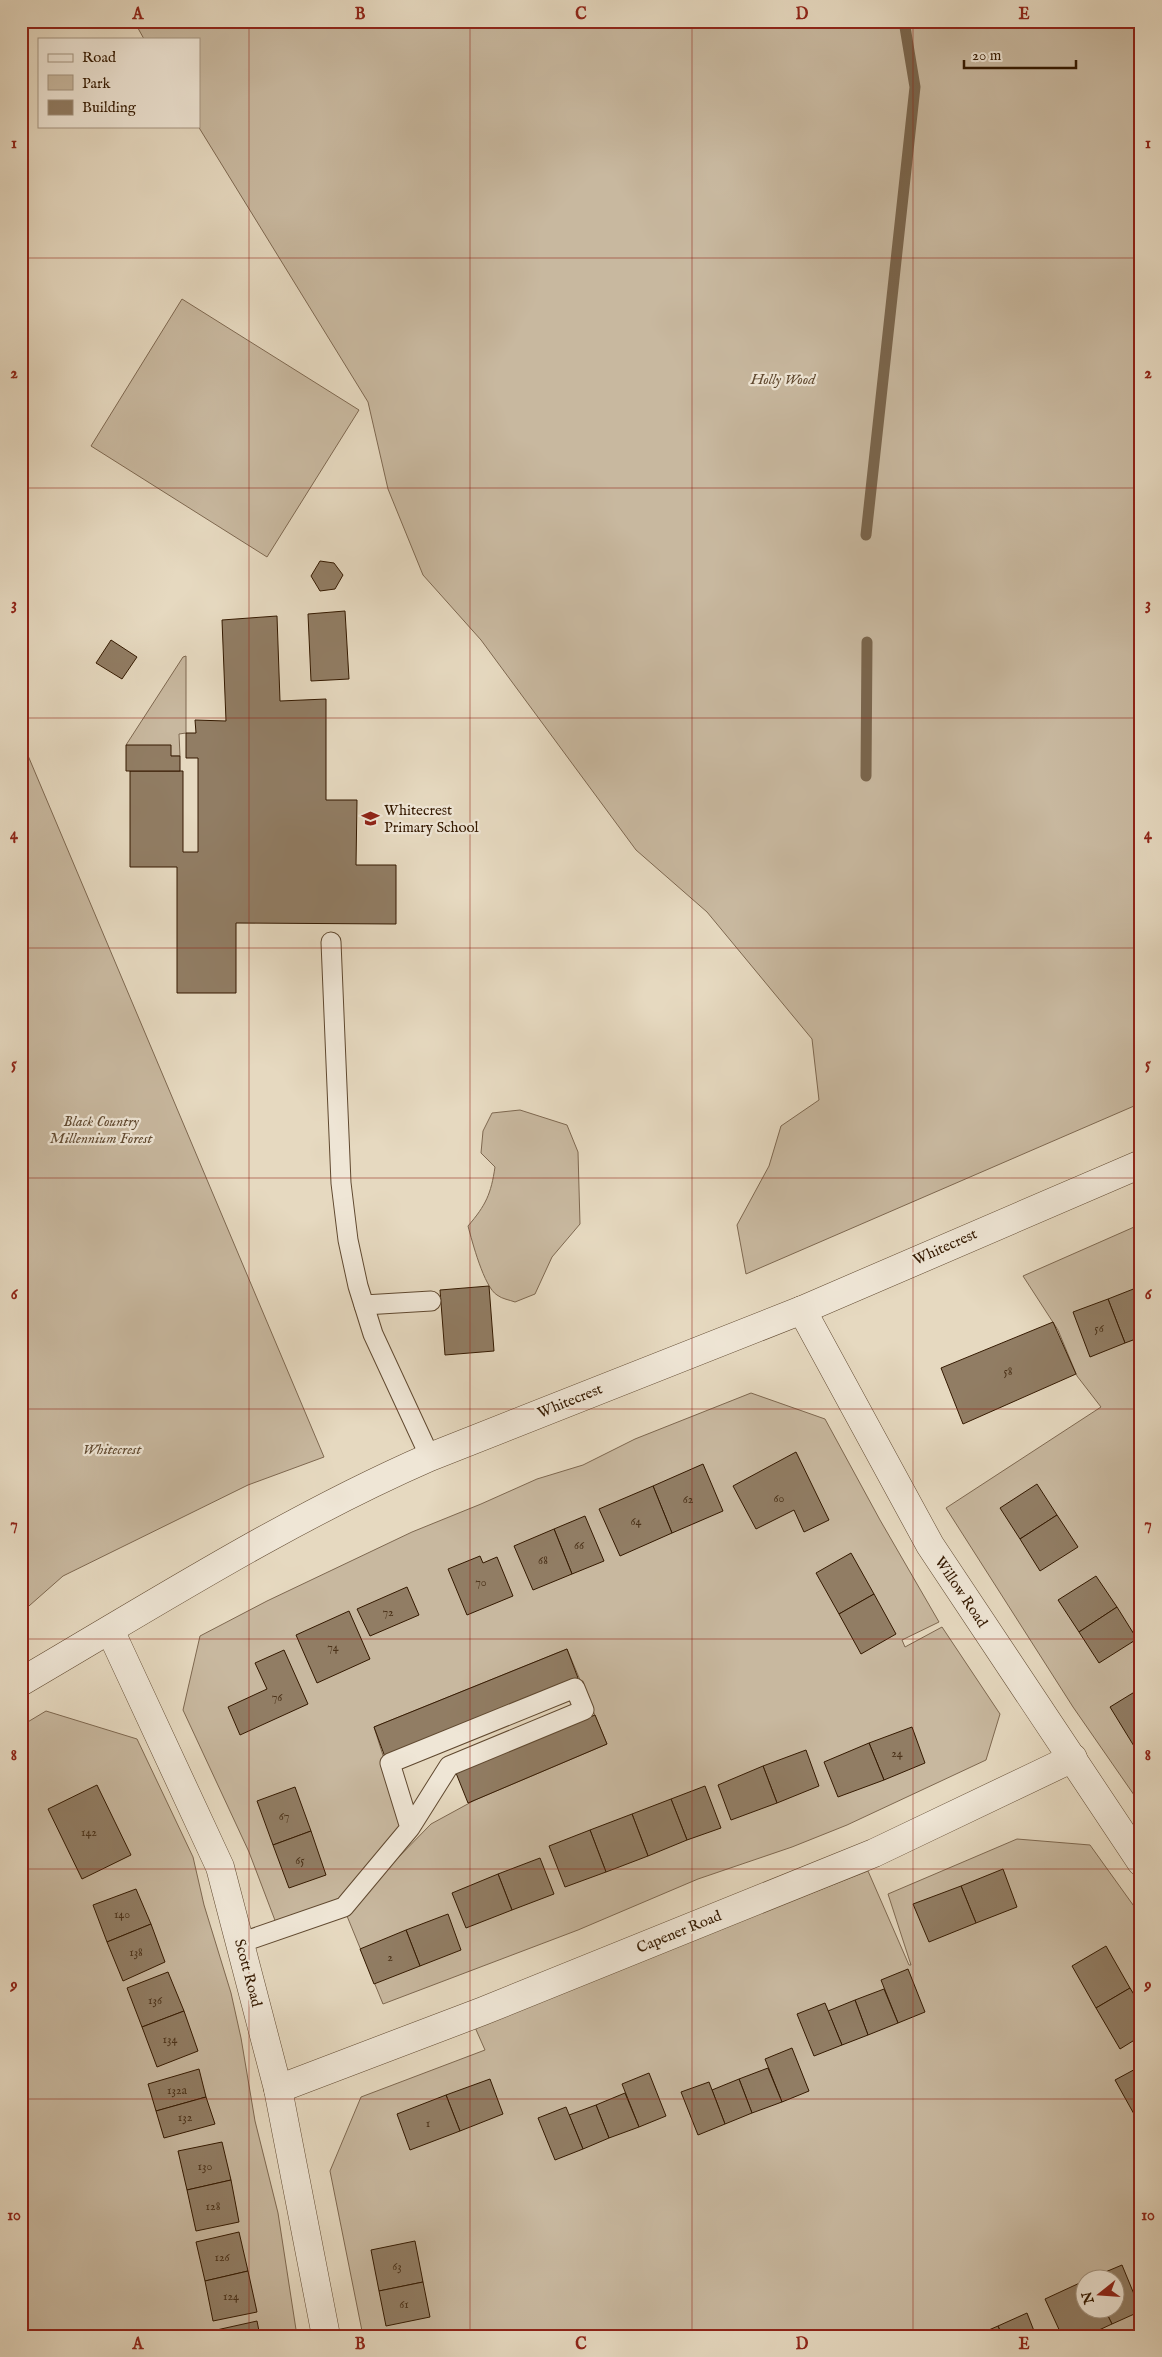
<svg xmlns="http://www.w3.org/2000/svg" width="1162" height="2357" viewBox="0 0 1162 2357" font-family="'IM FELL English',serif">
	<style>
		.green { fill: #c8b89f; stroke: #7e6850; fill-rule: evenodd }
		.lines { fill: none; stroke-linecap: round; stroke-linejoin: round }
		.stream { stroke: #7a654c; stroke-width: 11 }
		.building { fill: #917d64; stroke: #341900 }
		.service-casing { stroke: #604930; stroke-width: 21 }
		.minor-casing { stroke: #604930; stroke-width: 29 }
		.service { stroke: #efe6d6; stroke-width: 19 }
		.minor { stroke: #efe6d6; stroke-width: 28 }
		.grid { fill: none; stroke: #8f2418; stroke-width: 1; stroke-opacity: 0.55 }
		.labels { text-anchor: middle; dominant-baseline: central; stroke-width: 4.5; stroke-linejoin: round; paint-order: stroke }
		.number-label { font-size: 12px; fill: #4b3219 }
		.park-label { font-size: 15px; font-style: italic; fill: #604930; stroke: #efe6d6 }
		.poi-label { font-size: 15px; fill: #341900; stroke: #efe6d6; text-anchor: start }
		.street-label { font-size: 15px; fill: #341900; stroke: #efe6d6 }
		.neatline { fill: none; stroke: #8f2418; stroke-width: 2 }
		.grid-label { font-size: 16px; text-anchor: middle; font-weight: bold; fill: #8f2418 }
	</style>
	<rect width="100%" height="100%" fill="#e6d9c0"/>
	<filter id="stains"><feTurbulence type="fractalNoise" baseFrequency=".004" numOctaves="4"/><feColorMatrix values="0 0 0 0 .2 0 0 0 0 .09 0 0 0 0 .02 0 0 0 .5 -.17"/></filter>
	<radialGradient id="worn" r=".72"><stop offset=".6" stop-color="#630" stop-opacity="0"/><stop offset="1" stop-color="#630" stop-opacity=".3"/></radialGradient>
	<!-- green -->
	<g class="green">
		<polygon points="134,21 1141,21 1141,1103 746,1274 737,1225 769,1166 781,1126 819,1100 812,1039 707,912 636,850 481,640 423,575 388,489 368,402 198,126 199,39 144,39"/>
		<polygon points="182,299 359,410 267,557 91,446"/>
		<polygon points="186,656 186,733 179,734 180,756 171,756 126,745 183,657"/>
		<polygon points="21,739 324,1457 248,1485 63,1576 21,1613"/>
		<path d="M520,1110L567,1125L578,1152L580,1224L552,1257L535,1294L515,1302C510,1300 502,1299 497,1295C484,1287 472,1241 468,1226C486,1205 491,1194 495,1167L481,1153L483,1131L492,1113Z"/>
		<polygon points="1141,1224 1141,1805 1073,1707 946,1508 1101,1407 1077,1376 1058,1330 1023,1276"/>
		<polygon points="751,1393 825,1419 880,1520 939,1622 902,1640 905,1647 942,1627 1000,1714 986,1760 847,1825 792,1847 698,1879 578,1930 383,2004 347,1916 386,1870 431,1824 475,1800 607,1744 567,1649 374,1727 405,1825 340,1898 276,1923 249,1852 183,1710 200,1636 267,1601 412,1532 481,1504 537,1479 583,1465 635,1439"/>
		<polygon points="46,1711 137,1739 193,1857 204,1905 231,1993 241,2038 255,2121 278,2213 297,2336 21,2336 21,1726"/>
		<path d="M1017,1839L1090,1845L1141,1916V2336H363L330,2171L361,2097L485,2050L474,2025L868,1871L909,1965H911L888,1894ZM1084,2280H1114V2310H1084Z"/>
	</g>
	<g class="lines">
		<!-- stream -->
		<g class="stream">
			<polyline points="866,535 915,87 904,21"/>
			<polyline points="866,776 867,642"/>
		</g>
	</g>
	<!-- building -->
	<g class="building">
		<polygon points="320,561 334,563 343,575 335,589 320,591 311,576"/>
		<polygon points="345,611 349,679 311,681 308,614"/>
		<polygon points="277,616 280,701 326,699 326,800 357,800 356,865 396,865 396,924 236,923 236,993 177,993 177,867 130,867 130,771 183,771 183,852 198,852 198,758 186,758 186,733 196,733 195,720 226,721 222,620"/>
		<polygon points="111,640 137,657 122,679 96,663"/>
		<polygon points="126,745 171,745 171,756 180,756 180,771 126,771"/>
		<polygon points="489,1286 494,1351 445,1355 440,1290"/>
		<polygon points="1141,1286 1141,1337 1125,1343 1108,1299"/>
		<polygon points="1108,1299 1125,1343 1090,1357 1073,1312"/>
		<polygon points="1053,1322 1076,1374 963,1424 941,1368"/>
		<polygon points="796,1452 829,1520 804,1532 794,1510 756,1529 733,1486"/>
		<polygon points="703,1464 723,1511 672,1533 653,1486"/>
		<polygon points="1037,1484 1057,1515 1020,1539 1000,1508"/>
		<polygon points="653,1486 672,1533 620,1556 599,1509"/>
		<polygon points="1057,1515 1078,1547 1040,1571 1020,1539"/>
		<polygon points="585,1516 604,1561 572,1574 554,1529"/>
		<polygon points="554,1529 572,1574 533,1590 514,1546"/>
		<polygon points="851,1553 874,1594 839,1614 816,1573"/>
		<polygon points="480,1556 483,1563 497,1557 513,1596 467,1615 448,1569"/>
		<polygon points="1096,1576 1117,1607 1079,1632 1058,1600"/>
		<polygon points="407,1587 419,1615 370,1636 357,1609"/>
		<polygon points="874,1594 896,1634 861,1654 839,1614"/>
		<polygon points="1117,1607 1137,1639 1099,1663 1079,1632"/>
		<polygon points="349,1611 370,1659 317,1683 296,1635"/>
		<polygon points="567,1649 578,1678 385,1757 374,1727"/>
		<polygon points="284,1650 308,1704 240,1735 228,1707 267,1689 255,1663"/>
		<polygon points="1141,1688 1141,1749 1137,1751 1110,1707"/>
		<polygon points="595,1715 607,1744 468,1803 456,1773"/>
		<polygon points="912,1727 925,1763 884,1780 869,1743"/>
		<polygon points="869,1743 884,1780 838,1797 824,1762"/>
		<polygon points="806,1750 819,1786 777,1803 763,1766"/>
		<polygon points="763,1766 777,1803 731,1820 718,1785"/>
		<polygon points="97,1785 131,1855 82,1879 48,1809"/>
		<polygon points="705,1786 721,1828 687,1840 671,1799"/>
		<polygon points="295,1787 311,1831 273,1845 257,1801"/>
		<polygon points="671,1799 687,1840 648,1856 632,1814"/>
		<polygon points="632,1814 648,1856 606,1872 590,1830"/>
		<polygon points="590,1830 606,1872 565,1887 549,1846"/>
		<polygon points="311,1831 326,1875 289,1888 273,1845"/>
		<polygon points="540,1858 554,1894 512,1910 498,1874"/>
		<polygon points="1003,1869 1017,1907 976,1923 961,1886"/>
		<polygon points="498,1874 512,1910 466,1928 452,1893"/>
		<polygon points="961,1886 976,1923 929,1942 913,1904"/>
		<polygon points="136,1889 151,1924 107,1942 93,1905"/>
		<polygon points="448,1914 461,1950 420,1966 406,1930"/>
		<polygon points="151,1924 165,1962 123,1981 107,1942"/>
		<polygon points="406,1930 420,1966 374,1984 360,1949"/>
		<polygon points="1106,1946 1130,1988 1096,2008 1072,1966"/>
		<polygon points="908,1969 925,2012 898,2023 881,1980"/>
		<polygon points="168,1972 184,2011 142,2027 127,1988"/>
		<polygon points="1130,1988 1141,2006 1141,2036 1120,2049 1096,2008"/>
		<polygon points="884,1989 898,2023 868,2035 855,2000"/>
		<polygon points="855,2000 868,2035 842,2045 828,2011"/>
		<polygon points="825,2003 842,2045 814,2056 797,2014"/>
		<polygon points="184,2011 198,2051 157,2067 142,2027"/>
		<polygon points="792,2048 809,2091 782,2102 765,2059"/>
		<polygon points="1141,2066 1141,2122 1139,2123 1115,2080"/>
		<polygon points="768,2068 782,2102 752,2113 739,2079"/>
		<polygon points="199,2069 206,2097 156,2111 148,2084"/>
		<polygon points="649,2073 666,2116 639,2127 622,2084"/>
		<polygon points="490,2079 503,2114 460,2131 446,2095"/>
		<polygon points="739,2079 752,2113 725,2124 712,2090"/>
		<polygon points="709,2082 725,2124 698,2135 681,2092"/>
		<polygon points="625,2093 639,2127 609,2138 596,2105"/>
		<polygon points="446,2095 460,2131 410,2150 397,2114"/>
		<polygon points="206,2097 215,2124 164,2138 156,2111"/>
		<polygon points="596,2105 609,2138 583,2149 569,2115"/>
		<polygon points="566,2107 583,2149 555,2160 538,2118"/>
		<polygon points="222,2142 231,2180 187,2190 178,2151"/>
		<polygon points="231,2180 239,2222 196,2231 187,2190"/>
		<polygon points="239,2232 248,2271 205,2281 196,2242"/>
		<polygon points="415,2241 423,2282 379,2291 371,2250"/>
		<polygon points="1122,2265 1141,2311 1112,2324 1105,2310 1114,2310 1114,2280 1091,2278"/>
		<polygon points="248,2271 257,2312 213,2321 205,2281"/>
		<polygon points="1084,2281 1084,2310 1105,2310 1112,2324 1086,2336 1062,2336 1045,2299"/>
		<polygon points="423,2282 430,2317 386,2326 379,2291"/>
		<polygon points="1027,2313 1036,2336 1002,2336 998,2326"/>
		<polygon points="257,2321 260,2336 213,2336 212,2331"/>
		<polygon points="998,2326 1002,2336 975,2336"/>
	</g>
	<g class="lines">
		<defs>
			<g id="service">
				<polyline points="331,942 341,1183 348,1240 358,1286 373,1334 430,1457"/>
				<polyline points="364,1305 431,1301"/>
				<polyline points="240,1943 344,1907 410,1828 390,1763 575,1688 584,1710 449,1766 410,1828"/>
			</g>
			<g id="minor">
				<polyline points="802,1310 930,1545 1141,1862"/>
				<polyline points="110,1630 220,1867 278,2089 326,2336"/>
				<path d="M21,1682C156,1603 288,1519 430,1457L802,1310L1141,1164"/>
				<polyline points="278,2089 483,2011 874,1853 1073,1758"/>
			</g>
		</defs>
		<!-- service casing -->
		<use href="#service" class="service-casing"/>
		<!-- minor casing -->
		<use href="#minor" class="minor-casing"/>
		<!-- service -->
		<use href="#service" class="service"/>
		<!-- minor -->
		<use href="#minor" class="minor"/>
	</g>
	<!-- grid -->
	<path class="grid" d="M249,21V2336M470,21V2336M692,21V2336M913,21V2336M21,258H1141M21,488H1141M21,718H1141M21,948H1141M21,1178H1141M21,1409H1141M21,1639H1141M21,1869H1141M21,2099H1141"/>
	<!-- icons -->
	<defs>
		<symbol id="school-bare" viewBox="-9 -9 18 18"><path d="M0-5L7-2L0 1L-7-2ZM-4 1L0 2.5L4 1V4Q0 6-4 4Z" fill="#8f2418" stroke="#efe6d6" stroke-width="2.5" paint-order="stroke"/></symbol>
	</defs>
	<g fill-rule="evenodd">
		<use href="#school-bare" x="358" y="806" width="25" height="25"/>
	</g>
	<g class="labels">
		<!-- number labels -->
		<g class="number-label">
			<text x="1099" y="1328">56</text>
			<text x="1008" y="1371">58</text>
			<text x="779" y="1498">60</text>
			<text x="688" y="1499">62</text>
			<text x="636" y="1521">64</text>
			<text x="579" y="1545">66</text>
			<text x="543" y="1560">68</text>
			<text x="481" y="1582">70</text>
			<text x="388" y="1612">72</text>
			<text x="333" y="1647">74</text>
			<text x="277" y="1697">76</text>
			<text x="897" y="1753">24</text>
			<text x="284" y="1816">67</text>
			<text x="89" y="1832">142</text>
			<text x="300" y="1860">65</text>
			<text x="122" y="1914">140</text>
			<text x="136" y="1952">138</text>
			<text x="390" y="1957">2</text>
			<text x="155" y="2000">136</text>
			<text x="170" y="2039">134</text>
			<text x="177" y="2090">132a</text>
			<text x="185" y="2117">132</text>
			<text x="428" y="2123">1</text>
			<text x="205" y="2166">130</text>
			<text x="213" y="2206">128</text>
			<text x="222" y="2257">126</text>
			<text x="397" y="2266">63</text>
			<text x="231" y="2296">124</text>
			<text x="404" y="2304">61</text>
		</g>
		<!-- park labels -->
		<g class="park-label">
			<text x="783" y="379">Holly Wood</text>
			<text x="101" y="1121">Black Country<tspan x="101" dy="17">Millennium Forest</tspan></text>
			<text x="112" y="1449">Whitecrest</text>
		</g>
		<!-- poi labels -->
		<g class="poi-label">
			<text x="384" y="810">Whitecrest<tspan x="384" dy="17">Primary School</tspan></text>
		</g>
		<!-- street labels -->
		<g class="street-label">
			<text transform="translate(945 1247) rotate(-24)">Whitecrest</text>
			<text transform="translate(570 1401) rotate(-22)">Whitecrest</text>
			<text transform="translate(961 1592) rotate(56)">Willow Road</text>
			<text transform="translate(679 1932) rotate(-22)">Capener Road</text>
			<text transform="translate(248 1973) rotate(75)">Scott Road</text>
		</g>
	</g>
	<!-- margin -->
	<rect width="1162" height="2357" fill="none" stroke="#e6d9c0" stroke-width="55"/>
	<!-- legend -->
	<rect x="38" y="38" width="162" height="90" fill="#efe6d6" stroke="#a49480"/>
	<rect x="48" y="54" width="25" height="8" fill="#efe6d6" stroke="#a49480"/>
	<text x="82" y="62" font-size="15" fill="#341900">Road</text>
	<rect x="48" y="75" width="25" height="15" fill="#c8b89f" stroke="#a49480"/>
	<text x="82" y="88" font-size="15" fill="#341900">Park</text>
	<rect x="48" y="100" width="25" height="15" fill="#917d64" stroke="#a49480"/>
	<text x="82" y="112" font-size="15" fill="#341900">Building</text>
	<!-- north arrow -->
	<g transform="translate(1100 2294) rotate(253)"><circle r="24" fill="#efe6d6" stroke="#a49480"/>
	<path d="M0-4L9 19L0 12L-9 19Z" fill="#8f2418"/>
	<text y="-8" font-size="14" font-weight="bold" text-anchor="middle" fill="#341900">N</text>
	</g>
	<!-- scale -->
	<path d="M964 60v8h112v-8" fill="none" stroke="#341900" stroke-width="2.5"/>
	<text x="972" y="60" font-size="15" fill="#341900" stroke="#efe6d6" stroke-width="4" paint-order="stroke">20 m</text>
	<rect x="28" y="28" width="1106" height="2302" class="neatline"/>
	<g class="grid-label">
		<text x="138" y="19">A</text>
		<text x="360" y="19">B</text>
		<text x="581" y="19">C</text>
		<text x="802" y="19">D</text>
		<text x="1024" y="19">E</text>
		<text x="14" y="148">1</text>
		<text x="1148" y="148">1</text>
		<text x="14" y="378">2</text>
		<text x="1148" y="378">2</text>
		<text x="14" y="609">3</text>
		<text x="1148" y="609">3</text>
		<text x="14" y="839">4</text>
		<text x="1148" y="839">4</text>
		<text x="14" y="1069">5</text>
		<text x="1148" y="1069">5</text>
		<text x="14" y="1299">6</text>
		<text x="1148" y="1299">6</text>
		<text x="14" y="1529">7</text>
		<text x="1148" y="1529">7</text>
		<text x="14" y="1760">8</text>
		<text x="1148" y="1760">8</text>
		<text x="14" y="1990">9</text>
		<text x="1148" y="1990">9</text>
		<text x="14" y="2220">10</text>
		<text x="1148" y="2220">10</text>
		<text x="138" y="2349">A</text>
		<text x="360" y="2349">B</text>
		<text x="581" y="2349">C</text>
		<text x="802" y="2349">D</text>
		<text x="1024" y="2349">E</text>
	</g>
	<rect width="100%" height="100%" filter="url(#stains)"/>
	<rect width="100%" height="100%" fill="url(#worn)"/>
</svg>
